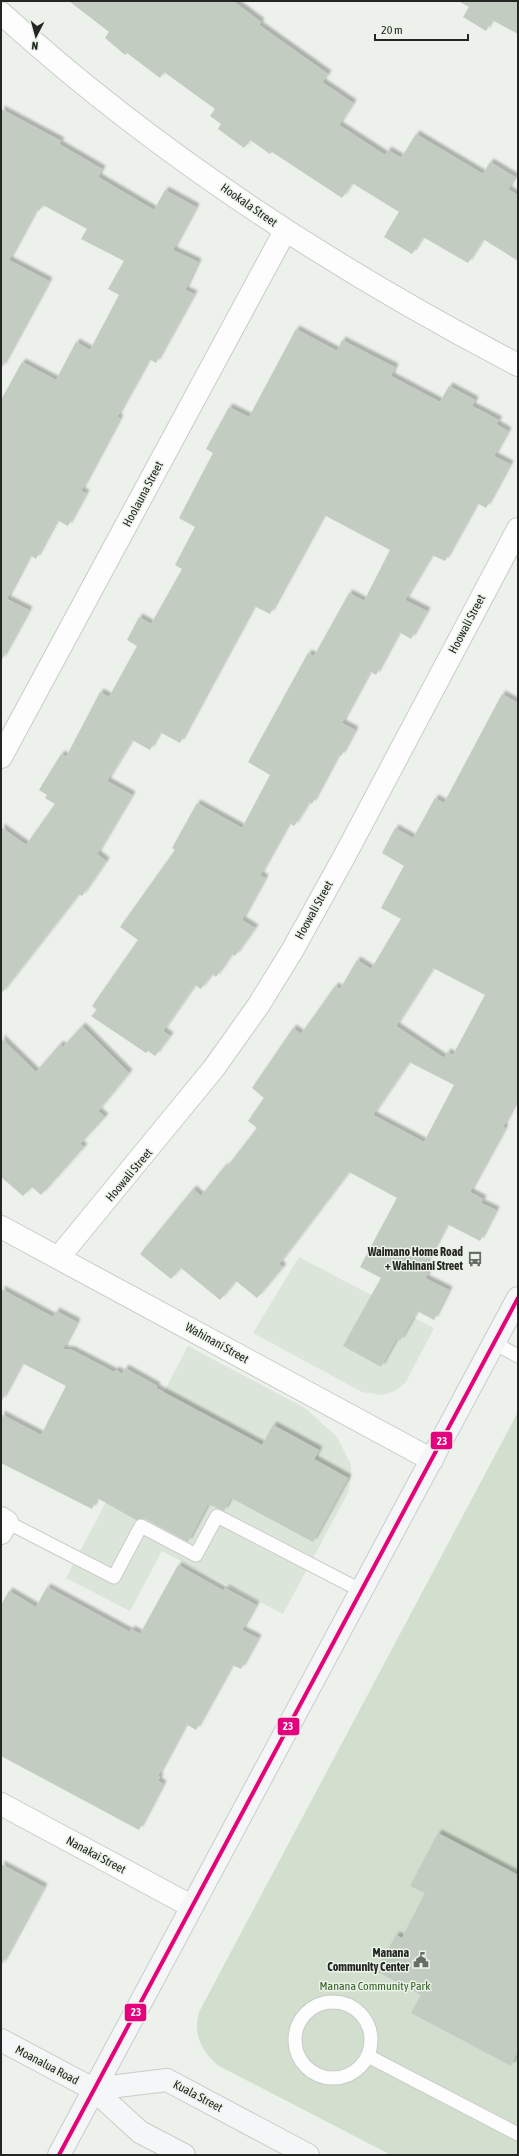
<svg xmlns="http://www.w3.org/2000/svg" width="519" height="2156" viewBox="0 0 519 2156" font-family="'Asap Condensed',sans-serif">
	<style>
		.built { fill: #dce5d9 }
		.green { fill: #d2dfce }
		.building { fill: #c3ccc1; fill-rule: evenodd; filter: url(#shadow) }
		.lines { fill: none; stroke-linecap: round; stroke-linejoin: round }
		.service-casing { stroke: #c9ccc8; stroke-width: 15 }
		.minor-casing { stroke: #c9ccc8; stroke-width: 24 }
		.secondary-casing { stroke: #c9ccc8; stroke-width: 24 }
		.service { stroke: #fcfdfc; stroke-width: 13 }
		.minor { stroke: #fcfdfc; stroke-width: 22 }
		.secondary { stroke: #f5f6f8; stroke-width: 22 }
		.bus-1-casing { stroke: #ebf3e9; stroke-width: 7 }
		.bus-1 { stroke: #e5007d; stroke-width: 4 }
		.labels { text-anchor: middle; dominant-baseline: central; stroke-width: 3; stroke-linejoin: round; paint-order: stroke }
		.street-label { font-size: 12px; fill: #232622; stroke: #ebf3e9 }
		.poi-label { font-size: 12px; font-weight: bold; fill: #232622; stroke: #ebf3e9; text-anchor: end }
		.park-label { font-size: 12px; fill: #366028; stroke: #ebf3e9 }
		.line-badge { stroke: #ebf3e9; stroke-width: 1.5 }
		.badge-label { font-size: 11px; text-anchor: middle; font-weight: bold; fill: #fff }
	</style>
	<defs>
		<filter id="shadow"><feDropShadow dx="3.5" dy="-3.5" stdDeviation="1" flood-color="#0004"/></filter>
	</defs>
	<rect width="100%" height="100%" fill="#ecf1eb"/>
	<!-- built -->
	<g class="built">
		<polygon points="299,1257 434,1328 406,1382 395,1391 382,1395 362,1392 253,1333"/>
		<polygon points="188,1346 305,1408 337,1437 351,1465 351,1479 348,1493 283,1614 162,1551 130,1611 66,1578"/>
	</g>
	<!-- green -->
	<path class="green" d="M518,1412V2155H391L219,2066C201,2051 193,2035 199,2012Z"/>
	<!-- building -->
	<g class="building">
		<polygon points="69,1 233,1 261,22 259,25 328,74 322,82 353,103 339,125 385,155 388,150 401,158 416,134 483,174 490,162 515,177 508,189 518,196 518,261 483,239 468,263 423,237 412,254 384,237 399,212 352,183 342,198 272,152 270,154 250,140 244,148 218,129 221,124 210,116 215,109 164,72 160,78 127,53 125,55 105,38 109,32"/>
		<polygon points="458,1 518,1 518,34 492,20 486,31 463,17 469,7"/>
		<polygon points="1,109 61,141 59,144 102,169 98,177 154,210 165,190 196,207 173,250 198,262 185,290 194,294 156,363 149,359 117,417 120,418 81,491 86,493 68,526 57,520 36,559 30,555 7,599 29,610 1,661 1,400 22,362 56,380 76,342 90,350 119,295 108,289 124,261 81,239 87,229 43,205 39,211 36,210 9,260 49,281 1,369"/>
		<polygon points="296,329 337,351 342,340 371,355 395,367 391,376 440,402 449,386 475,400 472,406 499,420 496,424 508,431 494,456 510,464 486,508 477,503 445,561 432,555 405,600 427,611 411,639 399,632 376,675 370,671 342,723 355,730 341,756 338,755 312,804 309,802 294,826 289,823 260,875 265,878 242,920 255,928 235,956 232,954 216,977 212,974 201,989 195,985 163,1031 170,1036 155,1056 148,1051 146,1053 91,1016 97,1010 92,1006 138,940 120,927 175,850 172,848 197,803 242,828 270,775 248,762 308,653 314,656 349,593 364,601 390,550 324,515 270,614 254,606 180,743 160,732 150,750 132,740 107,781 132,795 97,854 106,861 82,896 79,894 1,994 1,827 26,845 55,804 45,798 47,795 39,790 61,754 66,757 100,692 109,697 137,646 127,640 139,617 151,624 182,569 175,565 195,527 179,518 213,453 206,449 229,407 249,417"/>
		<path d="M502,694L518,703V1098L503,1127L505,1128L470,1192L483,1199L481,1203L496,1210L480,1241L447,1224L426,1264L428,1266L425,1272L428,1273L425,1278L449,1290L434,1320L417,1311L400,1341L397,1338L381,1367L343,1346L381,1278L360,1267L397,1198L349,1172L279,1264L283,1267L257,1298L236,1281L220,1300L181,1268L171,1279L140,1254L193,1189L201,1196L224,1167L226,1168L257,1128L248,1121L264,1098L252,1088L293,1028L301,1034L335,986L340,989L357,960L371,969L401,919L381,908L404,866L382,853L395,828L413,838L435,798L444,803ZM433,968L485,995L453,1055L447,1052L444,1058L396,1026ZM409,1062L454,1085L424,1142L373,1115Z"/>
		<polygon points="82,1026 129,1073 98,1111 105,1117 80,1144 84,1147 41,1195 32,1187 23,1196 1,1177 1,1038 36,1072 60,1044 63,1047"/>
		<polygon points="1,1289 53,1317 56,1311 77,1322 63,1349 72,1350 114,1372 116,1370 122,1374 125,1368 157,1386 156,1388 262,1445 273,1425 319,1450 314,1459 348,1478 313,1542 231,1498 224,1511 208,1504 188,1542 145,1519 136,1520 97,1498 92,1509 1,1463 1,1414 41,1435 66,1386 22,1363 1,1402"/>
		<polygon points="178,1565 224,1591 225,1588 256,1605 242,1630 258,1638 241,1669 232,1665 196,1730 186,1724 158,1776 160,1777 158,1781 163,1784 139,1830 1,1756 1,1605 9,1591 36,1607 47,1587 130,1632 131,1629 140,1634"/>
		<polygon points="438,1833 518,1875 518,2051 511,2066 411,2013 421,1995 376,1971 396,1935 402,1938 425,1893 410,1886"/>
		<polygon points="1,1864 44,1887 1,1966"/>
	</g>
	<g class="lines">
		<defs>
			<g id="service">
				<polyline points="494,1343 518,1356"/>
				<polyline points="7,1522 114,1577 141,1526 196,1555 217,1516 362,1591"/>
				<circle cx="333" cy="2040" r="38"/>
				<polyline points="368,2056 518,2134"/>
			</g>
			<g id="minor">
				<path d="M1,13C155,153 334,269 518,365"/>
				<polyline points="1,757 285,231"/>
				<polyline points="1,1227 432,1460"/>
				<polyline points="59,1257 214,1068 258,1006 292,951 344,857 518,529"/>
				<polyline points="1,1518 7,1522 1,1533"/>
				<polyline points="1,1804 191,1906"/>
			</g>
			<g id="secondary">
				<polyline points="1,2040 93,2089 140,2132 184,2155"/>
				<polyline points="93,2089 167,2080 308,2155"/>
				<polyline points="59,2155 518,1298"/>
			</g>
		</defs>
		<!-- service casing -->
		<use href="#service" class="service-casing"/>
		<!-- minor casing -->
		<use href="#minor" class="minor-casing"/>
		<!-- secondary casing -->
		<use href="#secondary" class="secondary-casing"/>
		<!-- service -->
		<use href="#service" class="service"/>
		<!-- minor -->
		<use href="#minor" class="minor"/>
		<!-- secondary -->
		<use href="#secondary" class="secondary"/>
		<defs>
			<polyline id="bus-1" points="59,2155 518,1298"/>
		</defs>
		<!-- bus-1 casing -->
		<use href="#bus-1" class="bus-1-casing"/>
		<!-- bus-1 -->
		<use href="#bus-1" class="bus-1"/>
	</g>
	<!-- icons -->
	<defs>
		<symbol id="bus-bare" viewBox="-9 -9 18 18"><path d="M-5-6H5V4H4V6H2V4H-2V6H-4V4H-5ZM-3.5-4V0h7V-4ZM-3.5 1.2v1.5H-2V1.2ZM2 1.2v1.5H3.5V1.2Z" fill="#696d68" stroke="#ebf3e9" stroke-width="2.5" paint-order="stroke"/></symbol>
		<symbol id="civic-bare" viewBox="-9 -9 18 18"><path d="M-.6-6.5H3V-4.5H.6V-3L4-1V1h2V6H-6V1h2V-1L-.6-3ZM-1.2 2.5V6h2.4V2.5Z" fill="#696d68" stroke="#ebf3e9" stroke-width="2.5" paint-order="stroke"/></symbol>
	</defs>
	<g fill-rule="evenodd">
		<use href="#bus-bare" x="464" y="1248" width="22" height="22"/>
		<use href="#civic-bare" x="410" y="1949" width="22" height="22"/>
	</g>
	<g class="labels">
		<!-- street labels -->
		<g class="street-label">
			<text transform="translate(249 205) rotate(35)">Hookala Street</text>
			<text transform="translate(143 494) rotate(-62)">Hoolauna Street</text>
			<text transform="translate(467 624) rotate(-62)">Hoowali Street</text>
			<text transform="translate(314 910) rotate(-61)">Hoowali Street</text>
			<text transform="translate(129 1175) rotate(-50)">Hoowali Street</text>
			<text transform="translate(217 1343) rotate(29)">Wahinani Street</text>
			<text transform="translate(96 1855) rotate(28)">Nanakai Street</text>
			<text transform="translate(47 2065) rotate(28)">Moanalua Road</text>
			<text transform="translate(198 2096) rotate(28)">Kuala Street</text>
		</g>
		<!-- poi labels -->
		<g class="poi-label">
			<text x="463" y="1252">Waimano Home Road<tspan x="463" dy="14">+ Wahinani Street</tspan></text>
			<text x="409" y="1953">Manana<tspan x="409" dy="14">Community Center</tspan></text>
		</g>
		<!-- park labels -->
		<g class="park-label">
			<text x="375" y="1986">Manana Community Park</text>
		</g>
	</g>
	<g class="line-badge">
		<rect x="430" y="1431" width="23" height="19" rx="4" fill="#e5007d"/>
		<rect x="277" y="1717" width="23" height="19" rx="4" fill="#e5007d"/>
		<rect x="124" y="2003" width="23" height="19" rx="4" fill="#e5007d"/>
	</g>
	<g class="badge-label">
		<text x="442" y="1445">23</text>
		<text x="288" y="1730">23</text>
		<text x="136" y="2016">23</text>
	</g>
	<!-- border -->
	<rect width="519" height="2156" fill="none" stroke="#232622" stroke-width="4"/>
	<!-- north arrow -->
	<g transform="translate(36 36) rotate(186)" stroke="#ebf3e9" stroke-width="3" paint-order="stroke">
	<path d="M0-3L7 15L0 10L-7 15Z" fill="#232622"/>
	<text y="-6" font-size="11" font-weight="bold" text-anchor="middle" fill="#232622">N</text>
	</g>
	<!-- scale -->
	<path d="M375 34v6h93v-6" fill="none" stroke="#232622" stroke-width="2"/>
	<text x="381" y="34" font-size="12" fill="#232622" stroke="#ebf3e9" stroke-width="3" paint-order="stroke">20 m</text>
</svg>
